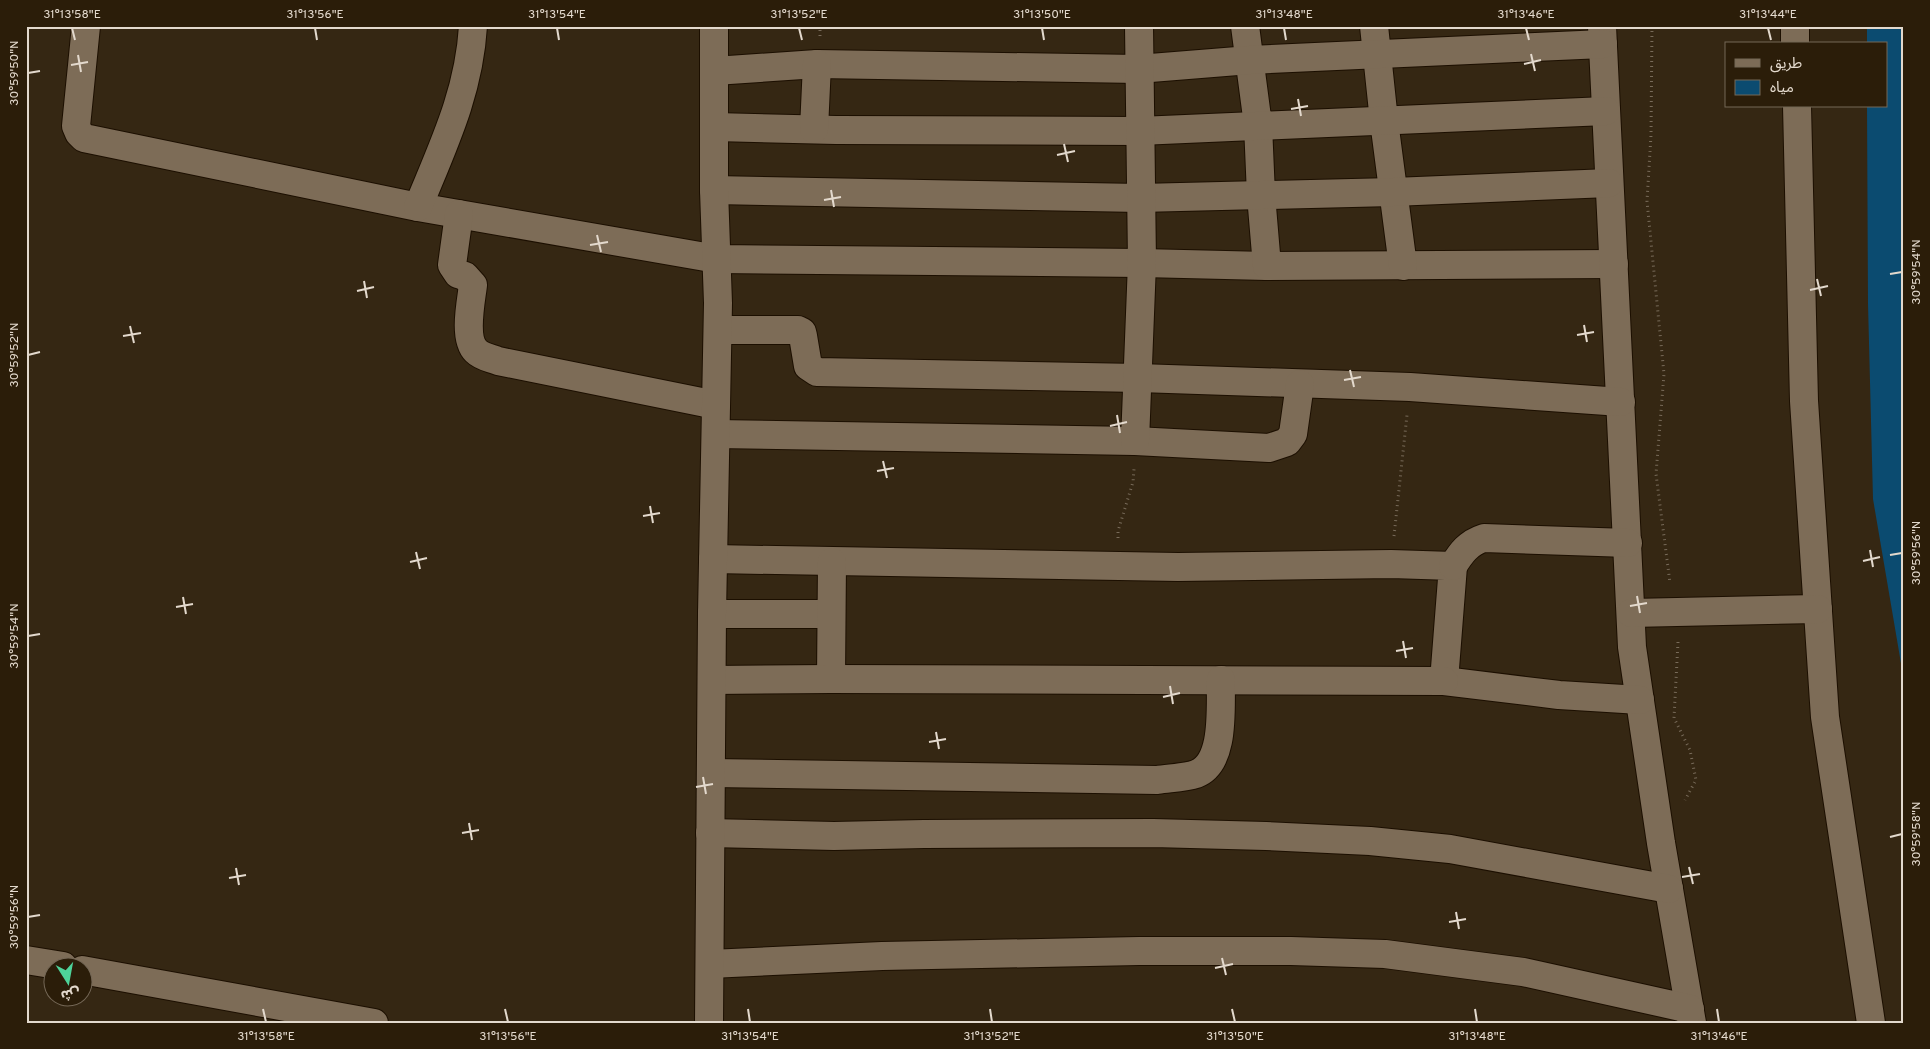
<svg xmlns="http://www.w3.org/2000/svg" width="1930" height="1049" viewBox="0 0 1930 1049" font-family="Overpass,'Noto Sans Arabic',sans-serif">
	<style>
		.water { fill: #0b4b70 }
		.lines { fill: none; stroke-linecap: round; stroke-linejoin: round }
		.minor-casing { stroke: #1c0f00; stroke-width: 30 }
		.path { stroke: #786b5a; stroke-width: 3; stroke-dasharray: 1 4; stroke-linecap: butt }
		.minor { stroke: #7d6c57; stroke-width: 28 }
		.ticks { fill: none; stroke: #e3d9cd; stroke-width: 2 }
		.neatline { fill: none; stroke: #e3d9cd; stroke-width: 2 }
		.ticks-label { font-size: 12px; text-anchor: middle; fill: #e3d9cd }
	</style>
	<rect width="100%" height="100%" fill="#352713"/>
	<!-- water -->
	<polygon class="water" points="1867,26 1904,26 1904,681 1873,499 1868,304 1867,106 1886,106 1886,44 1867,44"/>
	<g class="lines">
		<defs>
			<g id="minor">
				<polyline points="86,26 76,126 79,133 84,138 418,207 717,259 1142,263 1267,266"/>
				<polyline points="1245,26 1258,125 1261,195 1267,266 1614,264"/>
				<polyline points="1374,26 1384,121 1403,266"/>
				<polyline points="1602,26 1632,647 1661,843 1692,1023"/>
				<polyline points="1795,26 1795,44"/>
				<polyline points="714,71 817,64 1138,69 1250,60 1603,44"/>
				<polyline points="1797,106 1804,401 1825,717 1871,1023"/>
				<polyline points="715,127 836,130 1139,131 1606,111"/>
				<polyline points="814,129 817,64"/>
				<polyline points="714,190 1140,198 1393,192 1609,183"/>
				<path d="M418,207C443,146 469,93 473,26"/>
				<path d="M459,214L452,265L458,274L465,276L473,285C471,302 463,338 476,351C482,357 491,358 498,361L716,405"/>
				<polyline points="718,330 798,330 802,332 803,336 808,366 817,372 1139,378 1410,387 1621,402"/>
				<polyline points="716,434 1135,441 1269,448 1287,442 1293,434 1300,384"/>
				<polyline points="1135,441 1142,263 1139,26"/>
				<polyline points="713,559 1178,567 1391,564 1453,566 1444,681 1559,695 1640,700"/>
				<path d="M1453,566C1461,553 1468,543 1484,538L1628,543"/>
				<polyline points="1631,613 1818,609"/>
				<polyline points="712,614 830,614"/>
				<polyline points="831,679 832,562"/>
				<polyline points="712,680 831,679 1444,681"/>
				<path d="M712,773L1157,780C1169,778 1184,778 1196,774C1226,763 1220,706 1221,680"/>
				<polyline points="710,833 834,836 924,834 1153,833 1266,836 1370,841 1450,849 1669,889"/>
				<polyline points="26,960 63,966"/>
				<polyline points="710,964 882,956 1139,951 1291,951 1385,954 1523,972 1690,1009"/>
				<polyline points="82,970 374,1023"/>
				<polyline points="709,1023 712,614 718,303 714,190 714,26"/>
			</g>
		</defs>
		<!-- minor casing -->
		<use href="#minor" class="minor-casing"/>
		<!-- path -->
		<g class="path">
			<polyline points="1652,26 1651,135 1647,201 1664,374 1656,474 1670,583"/>
			<polyline points="820,36 820,26"/>
			<polyline points="1394,536 1407,415"/>
			<polyline points="1118,538 1118,531 1133,482 1134,469"/>
			<polyline points="1678,642 1674,718 1690,750 1696,780 1685,800"/>
		</g>
		<!-- minor -->
		<use href="#minor" class="minor"/>
	</g>
	<!-- ticks -->
	<path class="ticks" d="M72,28L75,40M315,28L317,40M557,28L559,40M799,28L802,40M1042,28L1044,40M1284,28L1286,40M1526,28L1529,40M1768,28L1771,40M1531,54L1535,71M78,55L81,72M1524,64L1541,60M71,65L88,62M28,73L40,71M1298,99L1301,116M1291,109L1308,106M1064,144L1068,162M1057,155L1075,151M831,190L834,207M824,200L841,197M597,235L601,252M590,245L608,242M1890,274L1902,272M1817,279L1821,296M364,281L367,298M1810,290L1828,286M357,291L374,287M1584,325L1587,342M130,326L134,343M1577,335L1594,332M123,336L141,333M28,355L40,352M1350,370L1354,387M1344,380L1361,377M1117,415L1120,433M1110,426L1127,422M883,461L887,478M877,471L894,468M650,506L653,523M643,516L660,513M1870,550L1873,567M416,552L420,569M1890,555L1902,553M1863,561L1880,557M410,562L427,558M1637,596L1640,613M183,597L186,614M1630,606L1647,603M176,607L193,604M28,636L40,634M1403,641L1406,658M1396,651L1413,648M1170,686L1173,704M1163,697L1180,693M936,732L939,749M929,742L946,739M703,777L706,794M696,787L713,784M469,823L472,840M462,833L479,830M1890,837L1902,834M1689,867L1693,884M236,868L239,885M1682,877L1700,874M229,878L246,875M1456,912L1459,929M28,917L40,915M1449,922L1466,919M1222,958L1226,975M1215,968L1233,964M263,1009L266,1022M505,1009L508,1022M748,1009L750,1022M990,1009L992,1022M1232,1009L1235,1022M1475,1009L1477,1022M1717,1009L1719,1022"/>
	<!-- border -->
	<rect width="1930" height="1049" fill="none" stroke="#2b1d09" stroke-width="55"/>
	<!-- legend -->
	<rect x="1725" y="42" width="162" height="65" fill="#2b1d09" stroke="#756857"/>
	<rect x="1735" y="59" width="25" height="8" fill="#7d6c57" stroke="#756857"/>
	<text x="1770" y="68" font-size="15" fill="#e3d9cd">طريق</text>
	<rect x="1735" y="80" width="25" height="15" fill="#0b4b70" stroke="#756857"/>
	<text x="1770" y="92" font-size="15" fill="#e3d9cd">مياه</text>
	<!-- north arrow -->
	<g transform="translate(68 982) rotate(169)"><circle r="24" fill="#2b1d09" stroke="#756857"/>
	<path d="M0-4L9 19L0 12L-9 19Z" fill="#4ed39a"/>
	<text y="-8" font-size="14" font-weight="bold" text-anchor="middle" fill="#e3d9cd">ش</text>
	</g>
	<rect x="28" y="28" width="1874" height="994" class="neatline"/>
	<g class="ticks-label">
		<text x="72" y="18">31°13'58"E</text>
		<text x="315" y="18">31°13'56"E</text>
		<text x="557" y="18">31°13'54"E</text>
		<text x="799" y="18">31°13'52"E</text>
		<text x="1042" y="18">31°13'50"E</text>
		<text x="1284" y="18">31°13'48"E</text>
		<text x="1526" y="18">31°13'46"E</text>
		<text x="1768" y="18">31°13'44"E</text>
		<text transform="translate(14 73) rotate(-90)" y="4">30°59'50"N</text>
		<text transform="translate(1916 272) rotate(-90)" y="4">30°59'54"N</text>
		<text transform="translate(14 355) rotate(-90)" y="4">30°59'52"N</text>
		<text transform="translate(1916 553) rotate(-90)" y="4">30°59'56"N</text>
		<text transform="translate(14 636) rotate(-90)" y="4">30°59'54"N</text>
		<text transform="translate(1916 834) rotate(-90)" y="4">30°59'58"N</text>
		<text transform="translate(14 917) rotate(-90)" y="4">30°59'56"N</text>
		<text x="266" y="1040">31°13'58"E</text>
		<text x="508" y="1040">31°13'56"E</text>
		<text x="750" y="1040">31°13'54"E</text>
		<text x="992" y="1040">31°13'52"E</text>
		<text x="1235" y="1040">31°13'50"E</text>
		<text x="1477" y="1040">31°13'48"E</text>
		<text x="1719" y="1040">31°13'46"E</text>
	</g>
</svg>
